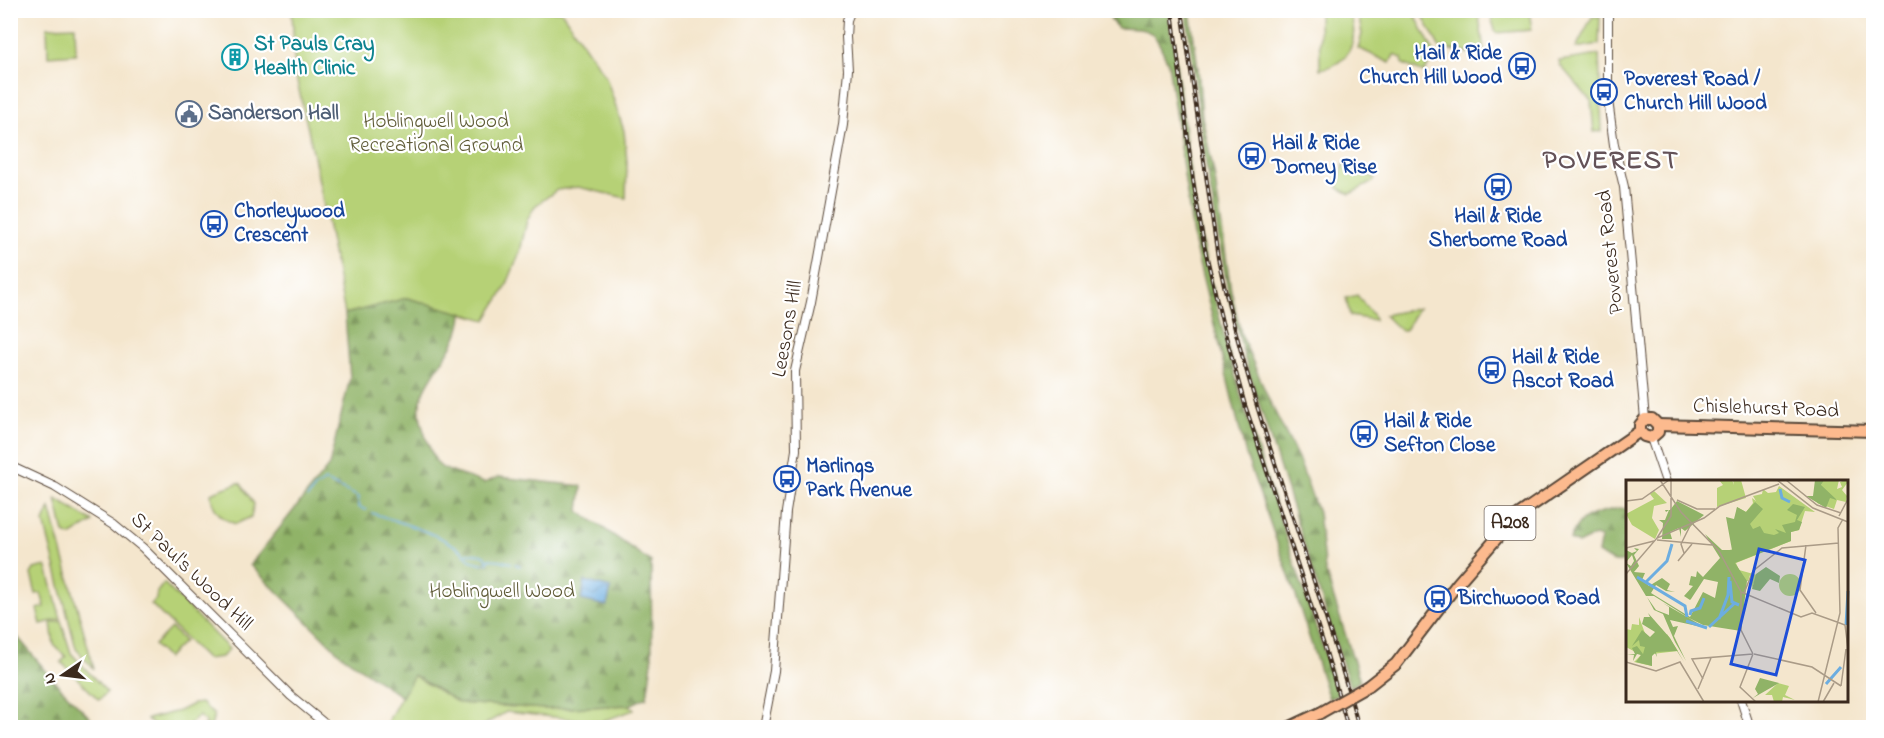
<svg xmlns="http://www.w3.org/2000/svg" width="1884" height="738" viewBox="0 0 1884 738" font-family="'Indie Flower',sans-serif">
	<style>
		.green { fill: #b6d176; stroke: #787e4a; stroke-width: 1.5 }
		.forest { fill: url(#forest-firs); stroke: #666e42; stroke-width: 1.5 }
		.water { fill: url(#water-waves); stroke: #546c7f; stroke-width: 1.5 }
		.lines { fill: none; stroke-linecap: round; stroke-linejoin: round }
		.stream { stroke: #6cade0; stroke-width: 1.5 }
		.tertiary-casing { stroke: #574638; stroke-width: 10 }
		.primary-casing { stroke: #574638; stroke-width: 14 }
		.tertiary { stroke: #fff; stroke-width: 8 }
		.primary { stroke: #fcba8e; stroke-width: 10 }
		.rail-casing { stroke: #3b2a1e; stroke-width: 4 }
		.rail { stroke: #fff; stroke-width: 1.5; stroke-dasharray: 4.5; stroke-linecap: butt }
		.primary-bridge-casing { stroke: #574638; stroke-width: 14; stroke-linecap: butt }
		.primary-bridge { stroke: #fcba8e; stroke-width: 10 }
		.labels { text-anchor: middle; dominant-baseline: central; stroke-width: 4.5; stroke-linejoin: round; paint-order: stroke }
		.shield { fill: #fff; stroke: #766a62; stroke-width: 1.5 }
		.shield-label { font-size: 20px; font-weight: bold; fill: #3b2a1e }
		.culture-label { font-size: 21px; font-weight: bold; fill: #0d838f; stroke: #fff; text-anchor: start }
		.transit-label { font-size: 21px; font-weight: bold; fill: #164399; stroke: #fff; text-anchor: start }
		.service-label { font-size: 21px; font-weight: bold; fill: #4e5e75; stroke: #fff; text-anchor: start }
		.park-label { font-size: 21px; fill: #605c38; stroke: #fff }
		.street-label { font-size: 21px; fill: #3b2a1e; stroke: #fff }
		.district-label { font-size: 27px; font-weight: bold; letter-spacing: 1.5px; fill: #645258; stroke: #fff }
		.inset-river { fill: none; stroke: #6cade0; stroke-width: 3 }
		.inset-road { fill: none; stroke: #aa9b87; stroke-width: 1.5 }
		.view { fill: #1d4ed8; fill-opacity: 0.15; stroke: #1d4ed8; stroke-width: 3 }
		.inset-edge { fill: none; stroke: #3b2a1e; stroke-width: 3 }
	</style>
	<defs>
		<pattern id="forest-firs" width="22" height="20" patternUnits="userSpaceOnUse" patternTransform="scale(1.5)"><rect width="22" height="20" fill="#90b367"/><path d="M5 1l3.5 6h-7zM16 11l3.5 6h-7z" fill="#779254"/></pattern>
		<pattern id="water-waves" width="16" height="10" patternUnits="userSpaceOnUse" patternTransform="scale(1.5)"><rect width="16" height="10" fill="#6cade0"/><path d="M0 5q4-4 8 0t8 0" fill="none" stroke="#5a8db5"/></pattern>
	</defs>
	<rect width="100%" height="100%" fill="#fff"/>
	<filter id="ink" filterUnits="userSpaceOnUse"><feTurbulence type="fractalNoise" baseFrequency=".0167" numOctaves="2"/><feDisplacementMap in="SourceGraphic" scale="12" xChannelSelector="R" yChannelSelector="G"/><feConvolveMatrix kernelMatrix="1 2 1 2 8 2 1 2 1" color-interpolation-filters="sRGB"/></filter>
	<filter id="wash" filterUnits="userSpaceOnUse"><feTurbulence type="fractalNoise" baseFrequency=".008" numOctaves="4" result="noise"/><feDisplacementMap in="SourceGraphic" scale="24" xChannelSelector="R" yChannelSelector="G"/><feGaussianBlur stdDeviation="1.35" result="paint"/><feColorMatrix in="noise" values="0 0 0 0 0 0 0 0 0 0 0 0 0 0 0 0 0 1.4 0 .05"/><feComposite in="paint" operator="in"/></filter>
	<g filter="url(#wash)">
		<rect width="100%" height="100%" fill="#f4e6cd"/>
		<!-- green -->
		<g class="green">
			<polygon points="292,11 561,11 606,77 624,131 627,162 626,198 578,187 557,190 535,206 527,220 520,252 505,289 486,320 407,298 345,314 313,151 295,73"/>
			<path d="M1319,11H1349C1360,38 1351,64 1320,69Z"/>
			<polygon points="1365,11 1413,11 1435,54 1424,73 1403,64 1402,58 1394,55 1390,63 1358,48 1362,34 1358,14"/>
			<polygon points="1420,11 1478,11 1485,56 1440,48"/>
			<polygon points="1489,11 1529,11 1532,30 1496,33"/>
			<polygon points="1600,16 1599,44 1576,48 1592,17"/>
			<polygon points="75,26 76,54 48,56 47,27"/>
			<polygon points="1599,55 1602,131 1594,132 1591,101 1560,65 1559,61"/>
			<polygon points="1345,163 1349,163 1375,178 1373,182 1350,194 1338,188 1340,175"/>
			<polygon points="1357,295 1375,318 1374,320 1350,316 1346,298"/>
			<polygon points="1418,308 1405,330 1401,331 1384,315"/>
			<path d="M238,483L241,484L254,504L251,517L236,524C222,520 211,509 211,493L213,492Z"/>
			<polygon points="56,499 92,521 93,522 70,536 64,533"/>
			<polygon points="50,508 94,669 76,649 44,522"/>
			<polygon points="46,566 47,568 61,619 41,624 37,609 45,607 41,593 36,594 31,574 34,569"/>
			<polygon points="164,583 229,649 222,657 206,659 151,604 156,599 157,592"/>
			<polygon points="61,621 71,653 107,692 99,700 61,662 66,657 54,645 51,623"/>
			<polygon points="171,628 184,641 167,658 154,645"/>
			<polygon points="413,675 459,703 546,709 630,705 634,710 600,722 506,712 487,723 483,727 384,728"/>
			<polygon points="201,703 214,715 211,727 202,727 206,723 199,716 187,727 155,727 147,719 179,711 193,704"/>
		</g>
		<!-- forest -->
		<g class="forest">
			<path d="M1109,11H1168C1183,95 1187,182 1207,266C1240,412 1292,552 1338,694L1329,699L1295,593L1246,455L1234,406L1194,243L1168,63C1153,30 1155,29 1118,28L1111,21Z"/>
			<polygon points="1186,11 1190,11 1198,68 1202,117 1214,173 1231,291 1241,334 1269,400 1298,458 1318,513 1325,570 1360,681 1350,687 1246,363 1229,298 1204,152"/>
			<path d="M407,298L462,313C461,349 426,373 420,405C418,416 424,432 427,441C431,450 433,460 440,466C447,472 473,478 484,483L499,477L582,486L579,511L651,562L652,662L647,697L630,705L546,709L459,703L414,675L402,697L340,654L250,565L329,466L350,378L345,314Z"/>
			<path d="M1619,508L1627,509V564L1625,561C1613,565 1608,559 1598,553L1601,538L1594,536L1578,544L1570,540C1578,514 1595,514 1619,508Z"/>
			<polygon points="10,628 57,684 99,727 11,727"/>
		</g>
		<!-- water -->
		<polygon class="water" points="585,581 611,588 607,606 581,600"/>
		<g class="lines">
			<!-- stream -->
			<g class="stream">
				<polyline points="307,498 315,488 325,481 359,497 358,507 366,510"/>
				<path d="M372,513C398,522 457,538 470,560L480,563H488L487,559"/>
				<polyline points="467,553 485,555 487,559 500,560 511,563"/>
				<polyline points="515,564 520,566"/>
			</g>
		</g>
	</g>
	<g filter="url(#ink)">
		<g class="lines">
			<defs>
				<g id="tertiary">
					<polyline points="1608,10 1608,100 1614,145 1624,187 1645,419"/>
					<polyline points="1651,438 1666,482"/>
					<polyline points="10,466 55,487 114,524 143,548 291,696 330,728"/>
					<polyline points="1741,700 1750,728"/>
					<polyline points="763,728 774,671 786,512 796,450 795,371 811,302 843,125 848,70 846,37 847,20 851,10"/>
				</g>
				<g id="primary">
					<polyline points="1658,425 1874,431"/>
					<polyline points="1640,431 1640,425 1645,419 1652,419 1658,425"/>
					<polyline points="1640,431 1644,436 1651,438 1658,432 1658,425"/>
					<polyline points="1368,686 1396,664 1458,583 1515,517 1640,431"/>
					<polyline points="1288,728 1320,713"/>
				</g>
			</defs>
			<!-- tertiary casing -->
			<use href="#tertiary" class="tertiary-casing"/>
			<!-- primary casing -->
			<use href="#primary" class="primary-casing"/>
			<!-- tertiary -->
			<use href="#tertiary" class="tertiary"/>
			<!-- primary -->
			<use href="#primary" class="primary"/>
			<defs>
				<g id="rail">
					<polyline points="1172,10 1193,180 1204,245 1222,322 1245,405 1324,645 1348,728"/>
					<path d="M1182,10L1218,258C1252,419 1316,570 1359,728"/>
				</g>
			</defs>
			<!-- rail casing -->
			<use href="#rail" class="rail-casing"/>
			<!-- rail -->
			<use href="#rail" class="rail"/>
			<defs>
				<polyline id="primary-bridge" points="1320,713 1368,686"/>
			</defs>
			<!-- primary-bridge casing -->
			<use href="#primary-bridge" class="primary-bridge-casing"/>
			<!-- primary-bridge -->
			<use href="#primary-bridge" class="primary-bridge"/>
		</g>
	</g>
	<!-- icons -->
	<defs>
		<symbol id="building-ring" viewBox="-11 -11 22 22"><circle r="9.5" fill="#fff" stroke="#0f9aa8" stroke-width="1.5"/><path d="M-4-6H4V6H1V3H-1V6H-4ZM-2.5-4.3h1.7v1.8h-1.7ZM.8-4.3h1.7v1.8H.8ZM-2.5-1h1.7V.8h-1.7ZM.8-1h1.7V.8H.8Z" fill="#0f9aa8"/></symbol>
		<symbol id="bus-ring" viewBox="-11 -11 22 22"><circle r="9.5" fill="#fff" stroke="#1a4fb4" stroke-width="1.5"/><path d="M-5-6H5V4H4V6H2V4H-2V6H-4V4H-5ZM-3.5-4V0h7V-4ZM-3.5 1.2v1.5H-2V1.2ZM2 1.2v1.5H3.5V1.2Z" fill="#1a4fb4"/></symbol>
		<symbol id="civic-ring" viewBox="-11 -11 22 22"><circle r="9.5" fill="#fff" stroke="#5c6f8a" stroke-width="1.5"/><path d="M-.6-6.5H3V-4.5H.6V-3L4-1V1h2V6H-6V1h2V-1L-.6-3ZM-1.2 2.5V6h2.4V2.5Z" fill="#5c6f8a"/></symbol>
	</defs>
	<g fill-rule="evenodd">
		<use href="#building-ring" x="220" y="42" width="30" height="30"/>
		<use href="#bus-ring" x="1507" y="51" width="30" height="30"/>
		<use href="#bus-ring" x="1589" y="77" width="30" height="30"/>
		<use href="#civic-ring" x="174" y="99" width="30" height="30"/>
		<use href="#bus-ring" x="1237" y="141" width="30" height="30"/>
		<use href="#bus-ring" x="1483" y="172" width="30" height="30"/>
		<use href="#bus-ring" x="199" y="209" width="30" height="30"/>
		<use href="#bus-ring" x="1477" y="355" width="30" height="30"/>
		<use href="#bus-ring" x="1349" y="419" width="30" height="30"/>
		<use href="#bus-ring" x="772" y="464" width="30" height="30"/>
		<use href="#bus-ring" x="1423" y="584" width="30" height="30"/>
	</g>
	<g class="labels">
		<!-- shield labels -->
		<rect class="shield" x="1484.5" y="506" width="51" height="34" rx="4.5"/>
		<g class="shield-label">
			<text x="1510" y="523">A208</text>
		</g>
		<!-- culture labels -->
		<g class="culture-label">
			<text x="254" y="45">St Pauls Cray<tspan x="254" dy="24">Health Clinic</tspan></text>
		</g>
		<!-- transit labels -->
		<g class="transit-label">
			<text x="1502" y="54" text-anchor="end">Hail &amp; Ride<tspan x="1502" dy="24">Church Hill Wood</tspan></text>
			<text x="1624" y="80">Poverest Road /<tspan x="1624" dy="24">Church Hill Wood</tspan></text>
			<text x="1272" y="144">Hail &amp; Ride<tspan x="1272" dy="24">Dorney Rise</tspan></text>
			<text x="234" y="212">Chorleywood<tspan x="234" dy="24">Crescent</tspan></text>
			<text x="1498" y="217" text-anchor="middle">Hail &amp; Ride<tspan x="1498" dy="24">Sherborne Road</tspan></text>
			<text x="1512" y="358">Hail &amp; Ride<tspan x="1512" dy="24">Ascot Road</tspan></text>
			<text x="1384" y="422">Hail &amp; Ride<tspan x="1384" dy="24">Sefton Close</tspan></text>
			<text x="806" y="467">Marlings<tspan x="806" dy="24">Park Avenue</tspan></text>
			<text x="1458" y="599">Birchwood Road</text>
		</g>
		<!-- service labels -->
		<g class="service-label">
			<text x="208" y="114">Sanderson Hall</text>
		</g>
		<!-- park labels -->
		<g class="park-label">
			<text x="436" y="122">Hoblingwell Wood<tspan x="436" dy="24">Recreational Ground</tspan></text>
			<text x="502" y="592">Hoblingwell Wood</text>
		</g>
		<!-- street labels -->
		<g class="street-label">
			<text transform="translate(1611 252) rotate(-96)">Poverest Road</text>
			<text transform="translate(788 329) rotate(-80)">Leesons Hill</text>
			<text transform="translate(1766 409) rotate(2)">Chislehurst Road</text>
			<text transform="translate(191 572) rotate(44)">St Paul's Wood Hill</text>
		</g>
		<!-- district labels -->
		<g class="district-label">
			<text x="1611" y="161">POVEREST</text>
		</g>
	</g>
	<!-- overview -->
	<g transform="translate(1626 480)">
		<rect width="222" height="222" fill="#f4e6cd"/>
		<path d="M93,0H106L108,5L107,0H115L120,18L91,27V8L97,5ZM213,0L211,9L216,7L214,2L219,0L222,2L216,10L221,16L220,22L211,20L208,29L191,23L196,1ZM153,6L189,32L179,31L173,50L165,52V61L110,83L113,90L131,95L126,108L124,95L122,101H118L117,112L100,71L107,69L111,27L120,32L127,23L126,18L130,21L127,16L136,14L137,9L142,13L150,12ZM28,11L41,23L28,26L26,38L33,50L29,59L6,45L0,34L28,19L24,14ZM153 105a11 11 0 1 1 22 0a11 11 0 1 1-22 0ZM13,137L20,156L35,161L41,154L52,171L26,174V186L8,182L15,175L0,167V149L5,150L6,144L13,145ZM152,203L163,206L159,215L169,220L157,217L156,222H148L146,215H139Z" fill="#b6d176"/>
		<path d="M189,0H198L195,5L211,20L204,18L200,28L180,16H187ZM51,21L78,35L59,51L55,48V57L53,48L44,52L46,59H36L37,43L33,40H39L43,30L40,32L39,30H44ZM129,22L137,29L124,44L127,49L134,46L138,53L148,55L153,53L149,49L160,53L156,45L169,42L171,35L161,30L167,24L179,27L171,40L176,42L173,50L165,52V61L109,83L121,101L115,151L77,145L63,138L28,116H20L0,83L5,86L8,81L6,75L1,81L0,70L6,73L11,71L8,68L13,69L8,75L13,86L8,92L19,93L16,100L23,106L36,98L44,104L41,110L49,112L40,111L30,105L25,113L64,137L77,112L89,118L92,102L78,99L65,119L64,120L58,116L67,106L63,105L65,96L70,97L71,91L77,97L94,78L79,54L96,70H106L100,37L108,39L111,27L120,32ZM140,87L154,96L153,103L144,99L134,111L126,109L130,94ZM21,117L30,130L43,135V127L37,123L80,148L44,140L47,147L52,146L48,156L60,181L49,162L37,134L28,130ZM22,133L44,158L58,182L51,171L30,172L31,177L29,173L26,176V186L10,182L15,175L11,174L7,181L8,175H1L9,174L6,168L11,166L17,174L19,167L14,166L13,160L6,166L0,162L6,166L16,150L24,157L29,152L16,144L18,137H24ZM134,198L153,203L127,218L132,214L129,209Z" fill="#90b367"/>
		<path class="inset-river" d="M154,9L156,18L164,22M11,97L59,126L61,137M104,101L106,122L113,125M19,103L41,81L46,64M64,135L65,131L74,128L78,118M93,139L102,115L103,97M60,141L81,148M220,145L222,111M83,147L109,123M200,204L215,187"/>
		<path class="inset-road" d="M34,0L55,32L93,71L115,112V150L127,174M151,0L187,28L222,42M160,0L191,25L215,33M51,20L71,29H89M0,21L16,19L43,0M213,36L222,19M31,58L45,36V0M31,60L86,65M180,65L174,110L190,133M0,68L28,61M58,73L55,64L65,44M52,81L66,64M0,94L31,58L78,38L94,26L153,4M115,112L175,137L186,133L211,142M118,113L127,91L156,68L213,63M211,142L219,145L222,169M127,174L114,207L130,222M128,174L186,187L215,206M0,182L30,191L54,182L78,222M77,199L66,179L127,174M215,206L220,169M72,209L85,178M192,222L214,133L212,48L217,39M197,222L208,203"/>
		<path class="view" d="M133,69L179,80L150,195L105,184Z"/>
		<rect width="222" height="222" class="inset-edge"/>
	</g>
	<!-- margin -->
	<rect width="1884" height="738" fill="none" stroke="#fff" stroke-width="36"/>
	<!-- north arrow -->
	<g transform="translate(63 675) rotate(256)" stroke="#ffffff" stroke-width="4.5" paint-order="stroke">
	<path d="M0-4.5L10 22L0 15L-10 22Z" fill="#3b2a1e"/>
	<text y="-9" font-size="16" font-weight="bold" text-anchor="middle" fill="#3b2a1e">N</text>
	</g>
</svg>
